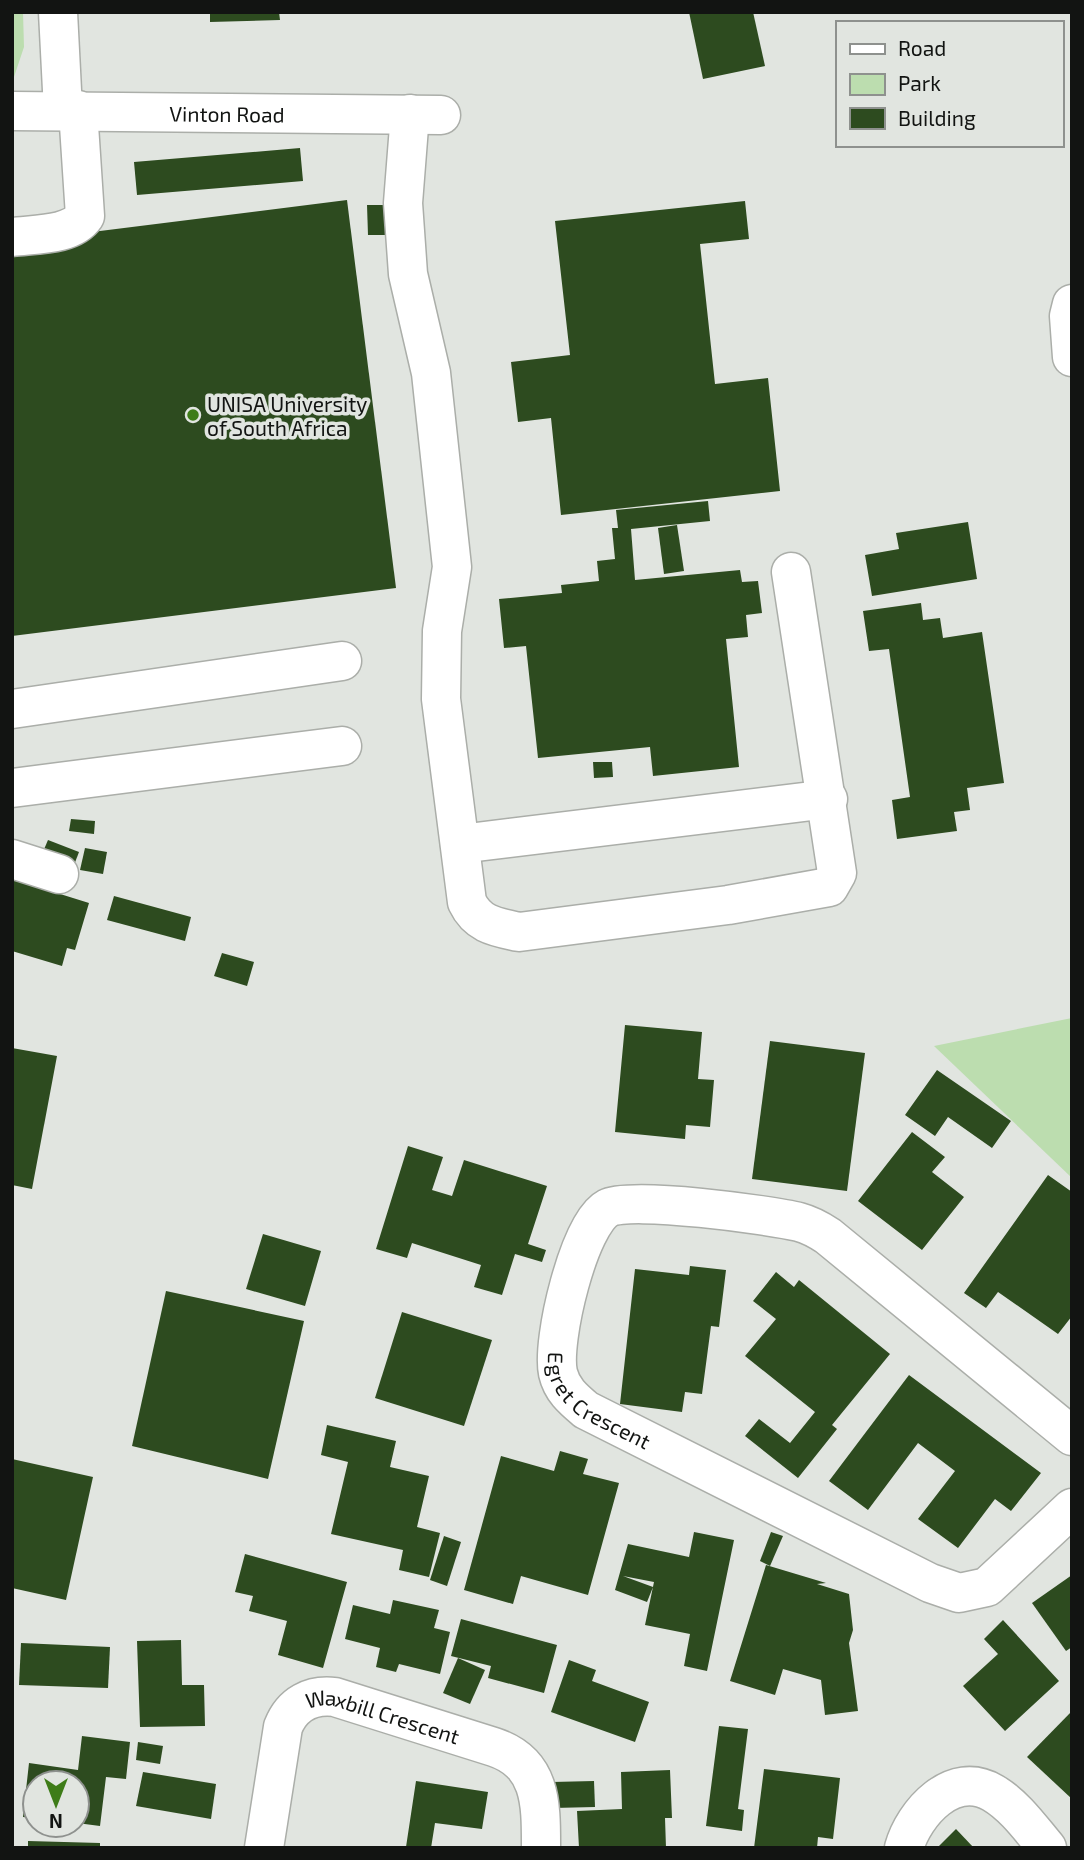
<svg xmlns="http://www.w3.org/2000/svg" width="1084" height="1860" viewBox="0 0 1084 1860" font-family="'Exo 2',sans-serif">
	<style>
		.green { fill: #bcddaf }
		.building { fill: #2d4b1f }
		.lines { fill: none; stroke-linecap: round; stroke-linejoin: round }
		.minor-casing { stroke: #abaea9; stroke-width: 41 }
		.minor { stroke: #fff; stroke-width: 38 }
		.poi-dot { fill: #3e7c18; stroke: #e1e5e0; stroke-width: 2.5 }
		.labels { text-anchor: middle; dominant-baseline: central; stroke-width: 7; stroke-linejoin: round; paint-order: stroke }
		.street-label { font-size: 21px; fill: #121412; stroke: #e1e5e0 }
		.poi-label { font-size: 21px; fill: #121412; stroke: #e1e5e0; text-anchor: start }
	</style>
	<rect width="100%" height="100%" fill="#e1e5e0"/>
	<!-- green -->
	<g class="green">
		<polygon points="12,12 23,12 24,47 12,83"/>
		<polygon points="1072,1018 1072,1178 934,1046"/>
	</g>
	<!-- building -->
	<g class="building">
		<polygon points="210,12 279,12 280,20 210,22"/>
		<polygon points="689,12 753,12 765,66 703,79"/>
		<polygon points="300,148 303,181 137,195 134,162"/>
		<polygon points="347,200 396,588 12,636 12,242"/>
		<polygon points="745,201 749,239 700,244 715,384 768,378 780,491 561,515 551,418 518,422 511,362 570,355 555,221"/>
		<polygon points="367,205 386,205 386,235 368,235"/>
		<polygon points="708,501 710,521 631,529 635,580 740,570 742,582 758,581 762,613 746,615 748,637 726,639 739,767 653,776 650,747 538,758 526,646 504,648 499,599 562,593 561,585 599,581 597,561 615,559 612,528 618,528 616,510"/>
		<polygon points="968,522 977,579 872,596 865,555 899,549 896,533"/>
		<polygon points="677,525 684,571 664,574 658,528"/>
		<polygon points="921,603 923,620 940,618 943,638 982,632 1004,783 967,788 970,810 954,812 957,831 897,839 892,800 910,797 889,649 869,651 863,611"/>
		<polygon points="593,762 612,762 613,777 594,778"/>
		<polygon points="71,819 95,821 94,834 69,831"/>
		<polygon points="48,840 79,852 71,873 39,861"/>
		<polygon points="85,848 107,852 103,874 80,870"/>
		<polygon points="12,879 89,903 75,950 67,948 62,966 12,951"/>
		<polygon points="114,896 191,917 185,941 107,920"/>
		<polygon points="222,953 254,962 247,986 214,976"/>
		<polygon points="625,1025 702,1032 698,1079 714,1080 710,1127 686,1125 685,1139 615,1132"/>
		<polygon points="770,1041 865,1053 847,1191 752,1179"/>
		<polygon points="12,1048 57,1056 32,1189 12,1185"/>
		<polygon points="937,1070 1011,1121 992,1148 948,1117 935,1136 905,1115"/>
		<polygon points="912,1132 945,1157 932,1172 964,1197 922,1250 858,1201"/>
		<polygon points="408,1146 443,1157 432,1190 452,1196 464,1160 547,1186 528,1244 546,1250 542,1262 515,1254 502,1295 474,1287 481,1265 412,1243 407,1258 376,1249"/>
		<polygon points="1048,1175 1072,1192 1072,1316 1058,1334 998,1292 986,1308 964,1293"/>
		<polygon points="263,1234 321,1251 305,1306 246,1289"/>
		<polygon points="690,1266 726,1270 719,1327 711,1326 702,1394 685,1392 682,1412 620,1404 635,1269 689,1275"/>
		<polygon points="776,1272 794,1287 799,1280 890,1354 832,1425 837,1429 798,1478 745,1436 759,1419 790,1443 815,1412 745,1356 776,1319 753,1301"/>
		<polygon points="166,1291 304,1321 268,1479 132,1446"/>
		<polygon points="402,1312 492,1340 464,1426 375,1398"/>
		<polygon points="909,1375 1041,1473 1011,1511 995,1499 958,1548 918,1519 955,1471 918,1443 868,1510 829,1481"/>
		<polygon points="327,1425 396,1441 390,1467 429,1476 417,1527 440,1533 429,1577 399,1570 403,1550 331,1534 348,1462 321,1455"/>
		<polygon points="560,1451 588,1459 583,1474 619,1483 588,1595 521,1576 513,1604 464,1590 501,1456 554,1471"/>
		<polygon points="12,1459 93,1477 66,1600 12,1588"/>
		<polygon points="694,1532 734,1540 707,1671 684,1666 690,1634 645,1625 654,1582 623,1576 653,1587 647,1602 615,1590 628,1544 689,1557"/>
		<polygon points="771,1532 783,1536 770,1566 760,1561"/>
		<polygon points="444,1536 461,1542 447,1586 430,1580"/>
		<polygon points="245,1554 347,1582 323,1668 278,1655 287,1621 249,1611 253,1596 235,1592"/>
		<polygon points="766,1565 826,1583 817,1584 849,1594 853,1630 849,1643 858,1711 825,1715 821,1680 783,1669 775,1695 730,1681"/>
		<polygon points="1072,1575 1072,1647 1066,1651 1032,1603"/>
		<polygon points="393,1600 439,1610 434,1628 450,1632 440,1674 399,1664 396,1672 376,1667 380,1648 345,1639 353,1605 390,1614"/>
		<polygon points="461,1619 557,1645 544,1693 488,1678 491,1666 451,1656"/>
		<polygon points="1003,1620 1059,1681 1005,1731 963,1686 998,1654 984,1639"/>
		<polygon points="181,1640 182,1685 204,1685 205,1726 140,1727 137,1641"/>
		<polygon points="21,1643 110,1647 108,1688 19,1685"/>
		<polygon points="458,1658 485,1670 470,1704 443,1693"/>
		<polygon points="569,1660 596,1670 592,1681 649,1702 635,1742 551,1712"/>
		<polygon points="1072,1711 1072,1799 1027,1757"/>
		<polygon points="719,1726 748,1729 738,1809 744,1810 742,1831 706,1826"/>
		<polygon points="82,1736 130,1742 126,1779 106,1777 100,1826 77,1823 77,1783 35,1783 35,1818 23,1817 29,1763 78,1770"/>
		<polygon points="138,1742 163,1746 160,1764 136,1760"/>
		<polygon points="764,1769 840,1778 833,1839 818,1837 817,1848 754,1848"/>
		<polygon points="670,1770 672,1818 665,1818 666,1848 579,1848 577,1811 622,1809 621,1772"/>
		<polygon points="143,1772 216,1784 211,1819 136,1806"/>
		<polygon points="416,1781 488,1792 482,1829 435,1823 431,1848 406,1847"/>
		<polygon points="594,1781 595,1807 553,1808 552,1782"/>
		<polygon points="956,1829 974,1848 937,1848"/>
		<polygon points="28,1841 100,1843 100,1848 28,1848"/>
	</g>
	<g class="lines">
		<defs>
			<g id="minor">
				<polyline points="58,12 63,110"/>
				<path id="s1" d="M12,111L441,115"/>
				<path d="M410,114L403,203L408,274L431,373L452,567L442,631L441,699L467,902C478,925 496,927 519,932L728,905L829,887L837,873L791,572"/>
				<path d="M12,237C35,234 71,236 85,216L78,110"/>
				<polyline points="1072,304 1069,316 1072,357"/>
				<polyline points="12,709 342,661"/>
				<polyline points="12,788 342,746"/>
				<polyline points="460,844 828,799"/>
				<polyline points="12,859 59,874"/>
				<path id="s2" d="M1072,1436L828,1236C819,1230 810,1225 799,1222C771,1215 629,1196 608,1208C579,1223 551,1341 558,1373C562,1390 573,1399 586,1410L930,1583L959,1593L987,1587L1072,1508"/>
				<path id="s3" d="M264,1848L283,1727C292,1704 311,1694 335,1697L494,1747C542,1763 541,1804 541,1848"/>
				<path d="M904,1848C914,1813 953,1769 993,1793C1015,1806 1031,1829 1047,1848"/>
			</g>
		</defs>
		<!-- minor casing -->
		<use href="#minor" class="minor-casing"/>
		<!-- minor -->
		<use href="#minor" class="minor"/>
	</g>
	<!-- markers -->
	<circle class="poi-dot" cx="193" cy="415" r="7"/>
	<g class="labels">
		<!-- street labels -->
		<g class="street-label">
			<text stroke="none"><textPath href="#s1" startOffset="215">Vinton Road</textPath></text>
			<text stroke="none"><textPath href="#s2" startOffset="766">Egret Crescent</textPath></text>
			<text stroke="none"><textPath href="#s3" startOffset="238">Waxbill Crescent</textPath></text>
		</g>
		<!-- poi labels -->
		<g class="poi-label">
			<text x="207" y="403">UNISA University<tspan x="207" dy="24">of South Africa</tspan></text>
		</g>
	</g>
	<!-- border -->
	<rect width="1084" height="1860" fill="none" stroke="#121412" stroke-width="28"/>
	<!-- legend -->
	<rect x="836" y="21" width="228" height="126" fill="#e1e5e0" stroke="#8e918e" stroke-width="2"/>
	<rect x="850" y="44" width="35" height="10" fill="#ffffff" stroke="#8e918e" stroke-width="2"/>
	<text x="898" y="56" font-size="21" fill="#121412">Road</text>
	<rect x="850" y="74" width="35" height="21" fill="#bcddaf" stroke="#8e918e" stroke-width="2"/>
	<text x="898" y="91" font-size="21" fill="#121412">Park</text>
	<rect x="850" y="108" width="35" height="21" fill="#2d4b1f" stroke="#8e918e" stroke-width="2"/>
	<text x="898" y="126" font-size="21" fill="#121412">Building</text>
	<!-- north arrow -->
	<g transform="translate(56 1804) rotate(180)"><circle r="33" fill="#e1e5e0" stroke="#8e918e" stroke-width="2"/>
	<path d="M0-5L12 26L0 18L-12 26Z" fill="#3e7c18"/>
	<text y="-10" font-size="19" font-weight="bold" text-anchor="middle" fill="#121412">N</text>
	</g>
</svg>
